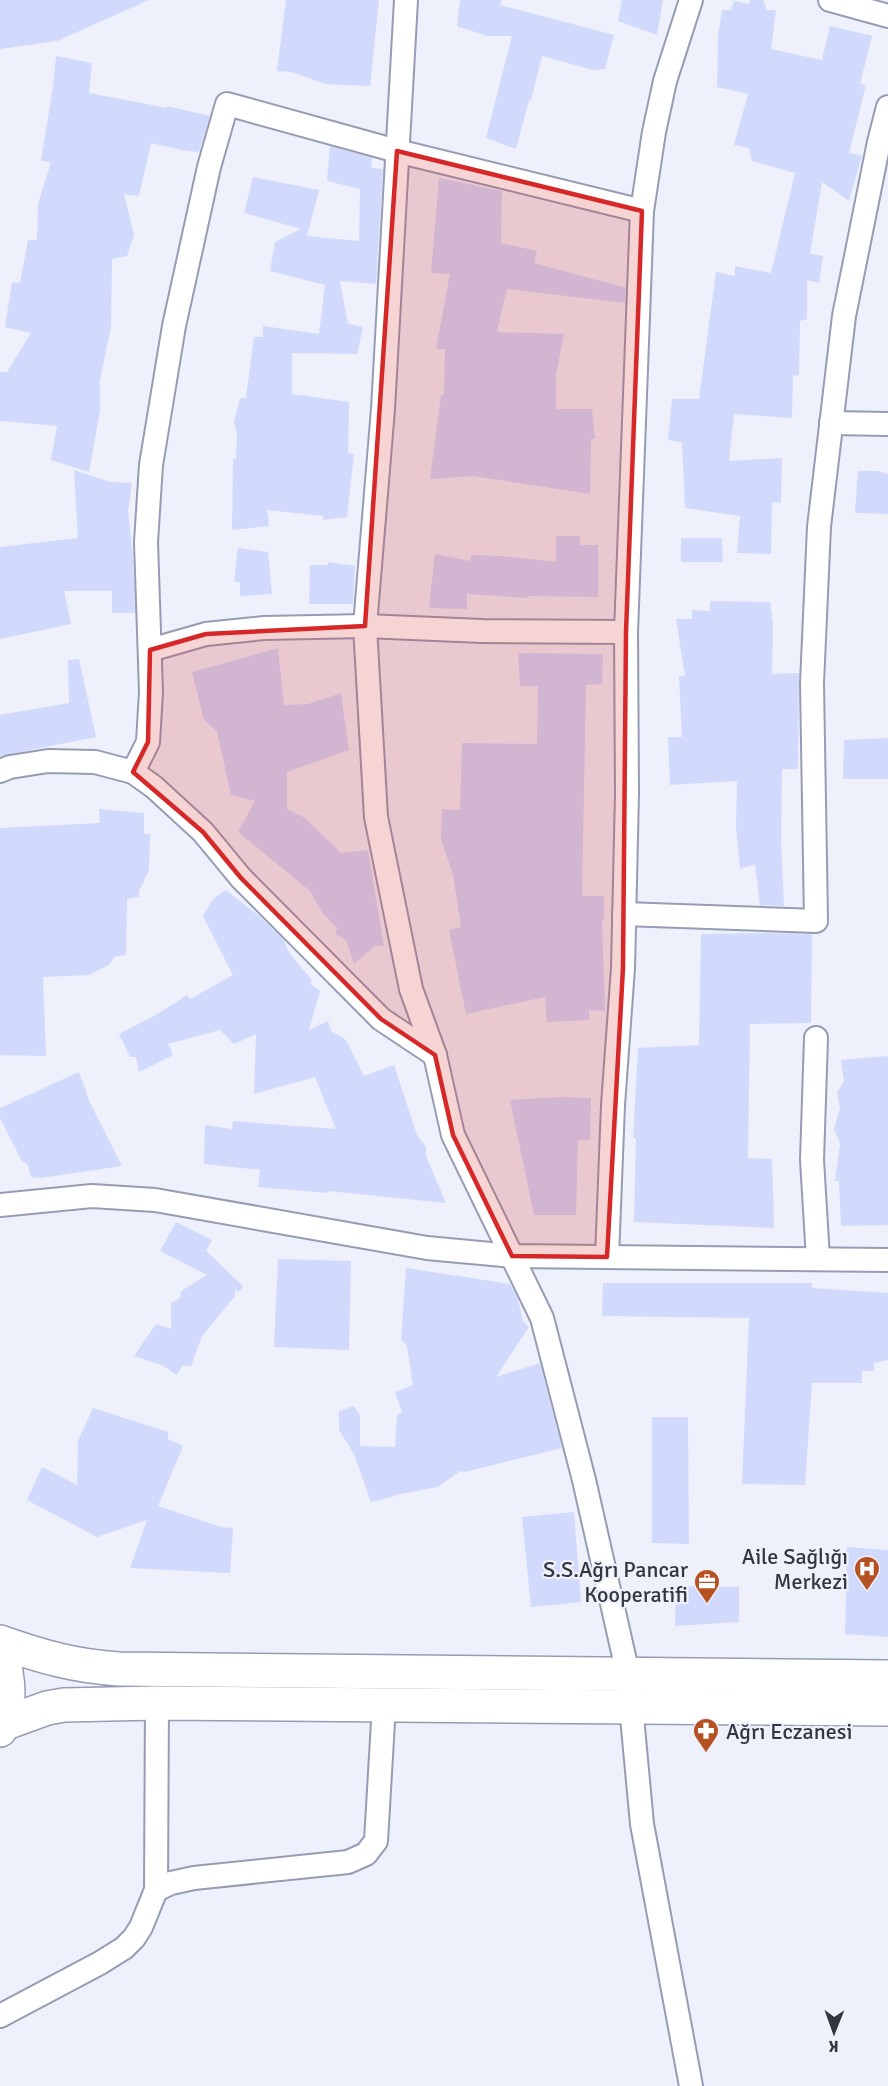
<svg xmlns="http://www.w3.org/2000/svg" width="888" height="2086" viewBox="0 0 888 2086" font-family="Signika,sans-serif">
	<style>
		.building { fill: #d1d9fc }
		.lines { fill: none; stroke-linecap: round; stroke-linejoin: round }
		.street-casing { stroke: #969cb3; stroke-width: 26 }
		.secondary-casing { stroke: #969cb3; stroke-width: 36 }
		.street { stroke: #fff; stroke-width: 22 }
		.secondary { stroke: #fff; stroke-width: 33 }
		.marked { fill: #d62828; fill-opacity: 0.2; stroke: #d62828; stroke-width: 4.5; stroke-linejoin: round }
		.labels { text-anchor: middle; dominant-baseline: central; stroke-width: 4.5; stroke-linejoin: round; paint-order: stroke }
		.poi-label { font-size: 22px; fill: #33353f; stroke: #eef1fb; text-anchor: end }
	</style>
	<rect width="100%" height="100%" fill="#eef1fb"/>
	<!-- building -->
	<g class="building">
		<polygon points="0,0 149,0 57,41 0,49"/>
		<polygon points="286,0 379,0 370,86 325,84 292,72 277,71"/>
		<polygon points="460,0 502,0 500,5 614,35 605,69 593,70 542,56 531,100 529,100 516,149 486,138 512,36 487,36 457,26"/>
		<polygon points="622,0 663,0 657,35 618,21"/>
		<polygon points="750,0 763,0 767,10 776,10 771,49 822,60 830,26 872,36 860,84 866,85 849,153 862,156 849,201 822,182 810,254 823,256 819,283 807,280 807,319 800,321 799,376 793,375 792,418 734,414 729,461 782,458 781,503 772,502 771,554 737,553 740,516 685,508 682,442 668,440 672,399 699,399 716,272 735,276 735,266 771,273 795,173 752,161 749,148 734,145 748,94 717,87 718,36 722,10 731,10 734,1 749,4"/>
		<polygon points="56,56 92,63 89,93 167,108 167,106 210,116 199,152 187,151 151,143 139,196 124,194 134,235 127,256 112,259 111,327 99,385 100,385 100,411 89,472 51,460 57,426 0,421 0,372 7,372 31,333 5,327 12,282 20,283 28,240 37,240 38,204 51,162 41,161 53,86"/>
		<polygon points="330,146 372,158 371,168 383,169 376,284 340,281 348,324 363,327 357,354 292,353 292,394 349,402 348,453 354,454 347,517 323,520 323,516 267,510 269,526 232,530 233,459 236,458 237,434 234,422 240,398 246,398 254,337 263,337 263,326 319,334 325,285 270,271 275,242 301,229 244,213 253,177 319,190 307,236 359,241 360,189 327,181"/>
		<polygon points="439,178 502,191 501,243 537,251 534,263 626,288 625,303 507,289 497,332 564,334 556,375 556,409 592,409 595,439 591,439 590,494 473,476 430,479 441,395 444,395 445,349 436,349 450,274 431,273"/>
		<polygon points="74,470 110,482 132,483 128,511 133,558 135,613 112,613 112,591 64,591 71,624 0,639 0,547 78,538"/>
		<polygon points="858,471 879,471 888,474 888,514 855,513"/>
		<polygon points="556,536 580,536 580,545 598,545 598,597 528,596 528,598 467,594 467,609 429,608 435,554 471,561 471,555 500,556 556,562"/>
		<polygon points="681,538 722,538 723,562 681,562"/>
		<polygon points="238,548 268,552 272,594 240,596 240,582 234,582"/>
		<polygon points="328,562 355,566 353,604 309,604 310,565 328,565"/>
		<polygon points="710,601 770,602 773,624 772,674 799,673 798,769 782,769 781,841 784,906 760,905 755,865 740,868 736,827 737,781 670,785 668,737 682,737 679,676 685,676 676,619 692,619 692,610 710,611"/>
		<polygon points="278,648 284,705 308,704 341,693 349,750 287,772 287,809 305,818 341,853 368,850 384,946 375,946 354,964 346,940 336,934 337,928 322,912 310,891 238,832 255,801 231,795 217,731 204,720 192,672"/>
		<polygon points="518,653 603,654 602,684 586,685 582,896 604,896 604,920 602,920 605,1011 589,1010 589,1020 547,1022 545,997 466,1014 449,930 461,927 453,875 441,839 442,809 460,810 462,743 537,744 538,686 520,686"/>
		<polygon points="79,659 96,737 0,756 0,715 69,703 68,660"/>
		<polygon points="888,738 888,779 843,779 844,740"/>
		<polygon points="99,809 144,813 144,834 150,834 149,870 139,891 139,897 127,899 126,955 114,957 110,964 89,975 43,977 46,1056 0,1055 0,828 100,823"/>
		<polygon points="226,890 259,916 283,939 290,954 311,979 311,985 320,991 309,1030 328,1021 331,1031 346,1040 364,1076 394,1065 417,1135 426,1147 426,1156 446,1203 328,1191 328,1193 258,1187 260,1170 204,1164 205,1125 232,1129 233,1121 336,1129 315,1077 254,1094 256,1034 234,1044 220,1030 168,1044 173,1055 139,1072 136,1057 130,1057 119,1034 156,1015 187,995 190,999 233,975 203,916 213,899"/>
		<polygon points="764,933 812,934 811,1023 750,1024 748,1158 772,1159 774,1228 634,1222 636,1138 633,1138 638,1048 699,1045 701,934"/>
		<polygon points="888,1056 888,1225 841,1226 839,1181 835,1181 840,1144 834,1129 840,1108 837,1093 844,1081 841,1060"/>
		<polygon points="79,1072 90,1103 122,1166 40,1178 31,1177 28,1165 22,1161 0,1118 0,1108"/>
		<polygon points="560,1097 591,1098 590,1140 578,1140 576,1215 534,1215 510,1100"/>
		<polygon points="176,1222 212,1240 206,1251 243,1286 239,1292 235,1289 235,1296 202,1336 191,1366 182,1366 177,1375 164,1366 134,1356 156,1324 171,1329 171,1303 180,1298 181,1291 207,1275 160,1251"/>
		<polygon points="278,1259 351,1261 349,1350 274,1347"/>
		<polygon points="406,1268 510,1284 518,1299 523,1321 529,1327 496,1377 540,1363 562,1448 465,1472 460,1471 438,1487 395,1495 395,1496 371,1502 354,1454 339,1430 339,1411 354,1406 360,1415 360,1446 395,1447 397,1415 402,1412 395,1392 413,1385 407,1346 401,1340"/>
		<polygon points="603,1283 812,1283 812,1288 888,1293 888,1360 874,1363 874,1371 862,1371 862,1383 812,1383 805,1485 742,1484 749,1318 602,1316"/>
		<polygon points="93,1408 168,1432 168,1439 183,1446 158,1506 221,1527 233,1528 230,1573 130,1568 147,1520 97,1537 27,1500 42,1467 77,1485 78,1441"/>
		<polygon points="652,1417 688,1417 689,1544 652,1543"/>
		<polygon points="574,1512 581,1602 531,1607 522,1517"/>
		<polygon points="847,1547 888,1550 888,1637 845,1634"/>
		<polygon points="676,1586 739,1587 739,1622 675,1626"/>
	</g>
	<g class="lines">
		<defs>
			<g id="street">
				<polyline points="406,0 383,409 365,626 376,817 411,989 435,1055 453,1135 542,1318 584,1480 628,1674 642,1824 691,2086"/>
				<polyline points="830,0 888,16"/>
				<polyline points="831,423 888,424"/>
				<polyline points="150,650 206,634 264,628 365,626 482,631 626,632"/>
				<polyline points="0,771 10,767 48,761 95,762 133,772 154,787 203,832 241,878 381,1019 435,1055"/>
				<polyline points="133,772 148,742 151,692 146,542 151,465 174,326 209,167 227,104 397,151 642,211"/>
				<polyline points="624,914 816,921 812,683 819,527 844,316 879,142 888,107"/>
				<polyline points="816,1038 812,1160 818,1259"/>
				<polyline points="0,1205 92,1196 155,1200 427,1248 512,1256 888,1260"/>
				<polyline points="607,1257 613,1105 623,968 627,793 626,632 642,211 654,132 665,81 691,0"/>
				<polyline points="156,1890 157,1703"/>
				<polyline points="0,2016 100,1963 124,1948 134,1938 141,1927 156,1890 171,1883 194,1878 348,1862 366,1854 376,1841 384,1705"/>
			</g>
			<g id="secondary">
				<path d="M0,1642C43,1657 74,1666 119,1669L888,1677"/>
				<path d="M0,1647C8,1673 13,1705 0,1730"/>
				<polyline points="3,1724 47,1708 64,1705 157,1703 888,1709"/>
			</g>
		</defs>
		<!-- street casing -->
		<use href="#street" class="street-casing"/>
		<!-- secondary casing -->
		<use href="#secondary" class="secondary-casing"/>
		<!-- street -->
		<use href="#street" class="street"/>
		<!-- secondary -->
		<use href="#secondary" class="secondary"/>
	</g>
	<!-- marked area -->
	<path class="marked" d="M397,151L642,211L626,632L623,968L607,1257L512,1256L453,1135L435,1055L381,1019L241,878L203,832L133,772L148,742L150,650L206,634L365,626Z"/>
	<!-- icons -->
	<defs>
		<symbol id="hospital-pin" viewBox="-11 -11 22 30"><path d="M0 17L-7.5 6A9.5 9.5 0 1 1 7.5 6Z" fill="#b65122" stroke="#eef1fb"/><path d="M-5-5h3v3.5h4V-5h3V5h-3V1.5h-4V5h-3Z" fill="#fff"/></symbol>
		<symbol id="office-pin" viewBox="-11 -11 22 30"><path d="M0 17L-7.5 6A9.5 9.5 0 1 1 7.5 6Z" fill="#b65122" stroke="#eef1fb"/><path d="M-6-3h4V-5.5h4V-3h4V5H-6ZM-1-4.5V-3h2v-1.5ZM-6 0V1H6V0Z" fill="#fff"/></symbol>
		<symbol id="pharmacy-pin" viewBox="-11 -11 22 30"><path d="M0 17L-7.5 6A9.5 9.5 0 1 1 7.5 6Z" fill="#b65122" stroke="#eef1fb"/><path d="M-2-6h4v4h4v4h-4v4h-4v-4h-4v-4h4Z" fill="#fff"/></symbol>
	</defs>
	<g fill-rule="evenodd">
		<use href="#hospital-pin" x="852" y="1554" width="30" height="40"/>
		<use href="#office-pin" x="692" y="1567" width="30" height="40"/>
		<use href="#pharmacy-pin" x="691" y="1716" width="30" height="40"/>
	</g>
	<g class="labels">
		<!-- poi labels -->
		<g class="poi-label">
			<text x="848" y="1556">Aile Sağlığı<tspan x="848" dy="25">Merkezi</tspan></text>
			<text x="688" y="1569">S.S.Ağrı Pancar<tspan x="688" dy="25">Kooperatifi</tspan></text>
			<text x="726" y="1731" text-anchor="start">Ağrı Eczanesi</text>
		</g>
	</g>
	<!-- north arrow -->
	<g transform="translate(834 2032) rotate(181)" stroke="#eef1fb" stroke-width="4.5" paint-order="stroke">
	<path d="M0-4.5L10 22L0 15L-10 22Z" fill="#33353f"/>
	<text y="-9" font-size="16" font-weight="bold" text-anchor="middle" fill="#33353f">K</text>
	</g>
</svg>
